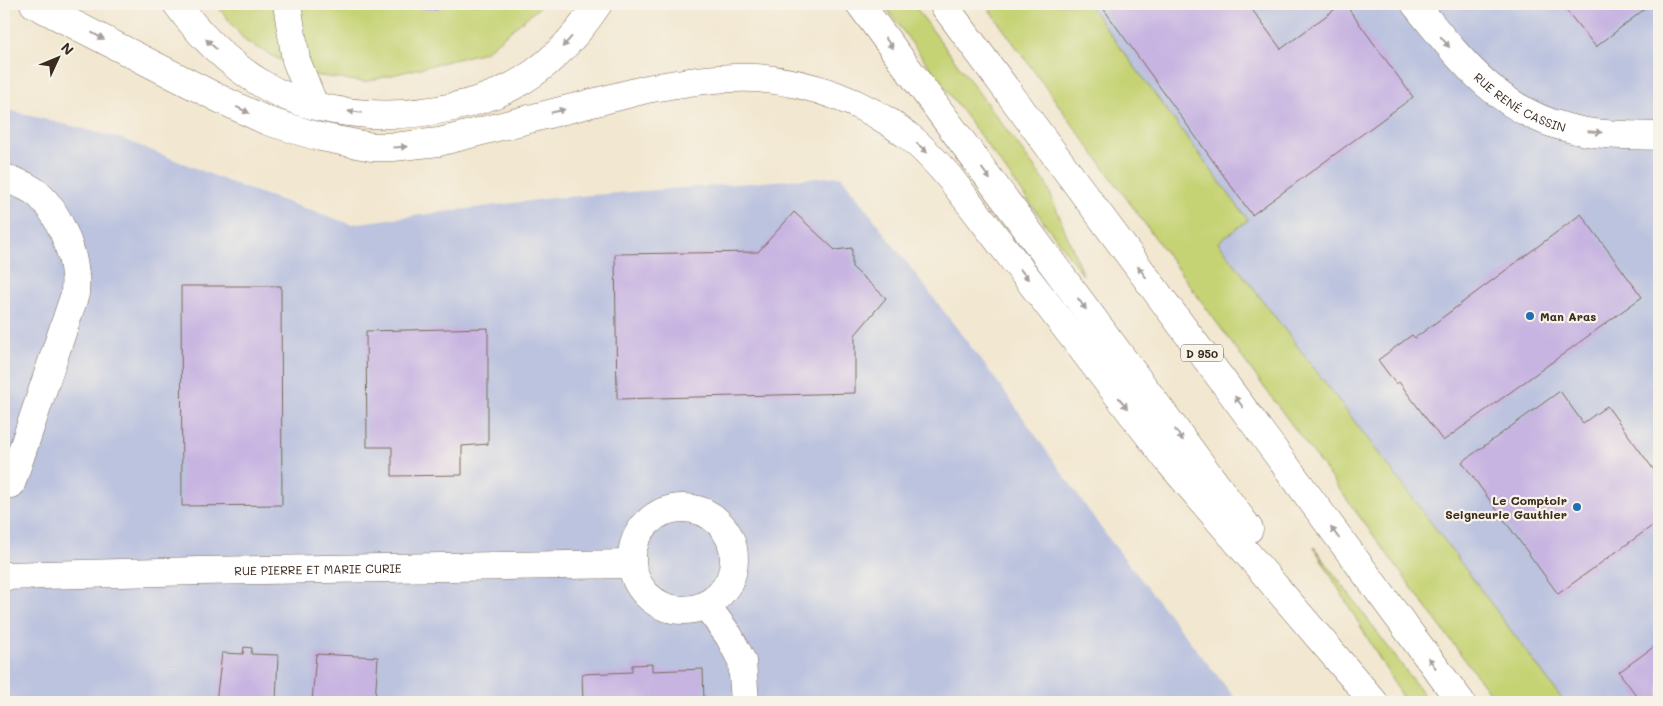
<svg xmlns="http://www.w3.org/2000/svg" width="1663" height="706" viewBox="0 0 1663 706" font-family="Mali,sans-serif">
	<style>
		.industrial { fill: #bcc3de }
		.green { fill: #c6d375; stroke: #807e4a }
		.building { fill: #c7b4e1 }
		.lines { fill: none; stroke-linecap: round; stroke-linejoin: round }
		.minor-casing { stroke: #7b6c5c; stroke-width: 29 }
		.highway-casing { stroke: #7b6c5c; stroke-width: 29 }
		.minor { stroke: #fff; stroke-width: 28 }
		.highway { stroke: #fff; stroke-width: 28 }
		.oneway { fill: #a79f9a }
		.poi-dot { fill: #1f6fb2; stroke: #f7f3e8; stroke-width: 2 }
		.labels { text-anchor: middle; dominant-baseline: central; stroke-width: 4.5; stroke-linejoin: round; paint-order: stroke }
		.shield { fill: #f7f3e8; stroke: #73665b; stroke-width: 1 }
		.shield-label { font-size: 11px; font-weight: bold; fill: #3b2a1e }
		.street-label { font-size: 12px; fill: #3b2a1e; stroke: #f7f3e8 }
		.poi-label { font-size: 12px; font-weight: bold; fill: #3b2a1e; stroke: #f7f3e8; text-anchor: start }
	</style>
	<rect width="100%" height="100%" fill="#f7f3e8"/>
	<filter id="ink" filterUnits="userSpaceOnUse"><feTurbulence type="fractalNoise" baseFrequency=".02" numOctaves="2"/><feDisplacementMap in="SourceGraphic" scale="10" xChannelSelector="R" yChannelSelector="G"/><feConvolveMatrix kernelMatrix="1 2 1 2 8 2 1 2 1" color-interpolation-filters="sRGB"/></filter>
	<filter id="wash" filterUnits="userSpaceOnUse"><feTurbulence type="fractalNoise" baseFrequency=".0096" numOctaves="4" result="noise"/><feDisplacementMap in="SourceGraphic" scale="20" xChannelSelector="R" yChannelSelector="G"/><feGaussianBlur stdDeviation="1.12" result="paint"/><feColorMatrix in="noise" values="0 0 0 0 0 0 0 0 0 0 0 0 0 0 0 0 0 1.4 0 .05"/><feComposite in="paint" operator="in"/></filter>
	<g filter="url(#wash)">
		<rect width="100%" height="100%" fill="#f2e7d0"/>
		<!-- industrial -->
		<g class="industrial">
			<polygon points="1088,4 1659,4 1659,702 1564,702 1415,501 1218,242 1248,220"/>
			<polygon points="4,109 123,139 242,187 351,224 552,198 841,176 1000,385 1106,535 1238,702 4,702"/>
		</g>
		<!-- green -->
		<g class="green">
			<polygon points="216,4 543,4 485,52 364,82 306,74 245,41"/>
			<polygon points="883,4 913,4 1046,183 1083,275"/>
			<polygon points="985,4 1088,4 1248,220 1218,242 1415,501 1564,702 1496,702 1236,349"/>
			<polygon points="1314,547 1429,702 1405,702"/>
		</g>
		<g id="blocks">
			<!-- building -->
			<g class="building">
				<polygon points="409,4 450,4 438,9 429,10 420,9"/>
				<polygon points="1100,4 1248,4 1281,49 1342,4 1345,4 1413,97 1252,215"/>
				<polygon points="1561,4 1651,4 1596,47"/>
				<polygon points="794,212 835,250 852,248 852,267 886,298 855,335 855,393 617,399 615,254 758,252"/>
				<polygon points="1581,214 1642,297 1443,441 1399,382 1396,384 1378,360 1412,335 1415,338"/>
				<polygon points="181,286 281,286 282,505 182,506"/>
				<polygon points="488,328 488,444 462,446 462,475 392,476 392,447 367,447 366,331"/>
				<polygon points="1560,391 1583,423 1607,406 1659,477 1659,521 1558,594 1462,462"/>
				<polygon points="1659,643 1659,702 1641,702 1619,672"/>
				<polygon points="244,647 252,648 251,654 278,655 276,702 216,702 222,653 243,654"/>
				<polygon points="316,654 378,657 375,702 312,702"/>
				<polygon points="652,664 652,671 703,669 704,702 583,702 582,674 632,672 632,665"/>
			</g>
		</g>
	</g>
	<g filter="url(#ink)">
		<use href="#blocks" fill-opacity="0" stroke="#7b6c5c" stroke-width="1"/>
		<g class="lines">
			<defs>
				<g id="minor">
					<polyline points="287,4 296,60 314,105"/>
					<path id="s1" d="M1415,4C1458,57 1498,111 1568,128C1598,136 1629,135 1659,136"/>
					<path d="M4,178C16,182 29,186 39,195C58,212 73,250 75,275C76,281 75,288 75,294L11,484L4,485"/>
					<circle cx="683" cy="559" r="51"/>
					<path id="s2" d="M4,576L199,571L632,564"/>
					<polyline points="706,605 729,636 742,661 745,702"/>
				</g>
				<g id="highway">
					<path d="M34,4L218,98L267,121L316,136L372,147H393L439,142L647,89C682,83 720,76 756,78C810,82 865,102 907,135C923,147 937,163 950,178L1170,463L1374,702"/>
					<path d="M177,4C200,36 228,63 262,84C330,126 441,122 511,87C546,69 576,37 598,4"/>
					<polyline points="860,4 1249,529"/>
					<polyline points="943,4 1461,702"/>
				</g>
			</defs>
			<!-- minor casing -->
			<use href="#minor" class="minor-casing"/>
			<!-- highway casing -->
			<use href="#highway" class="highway-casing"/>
			<!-- minor -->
			<use href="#minor" class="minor"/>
			<!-- highway -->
			<use href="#highway" class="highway"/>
		</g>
		<!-- one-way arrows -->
		<defs><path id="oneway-solid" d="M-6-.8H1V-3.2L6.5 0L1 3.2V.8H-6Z" transform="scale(1.25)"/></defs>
		<g class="oneway">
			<use href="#oneway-solid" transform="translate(98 36) rotate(28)"/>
			<use href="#oneway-solid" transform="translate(567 42) rotate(132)"/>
			<use href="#oneway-solid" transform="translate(1445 42) rotate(51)"/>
			<use href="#oneway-solid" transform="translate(889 43) rotate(54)"/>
			<use href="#oneway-solid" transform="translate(211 44) rotate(-137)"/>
			<use href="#oneway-solid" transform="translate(243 110) rotate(25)"/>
			<use href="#oneway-solid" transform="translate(558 111) rotate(-14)"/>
			<use href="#oneway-solid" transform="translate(355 112) rotate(-174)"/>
			<use href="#oneway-solid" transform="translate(1595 132) rotate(5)"/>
			<use href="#oneway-solid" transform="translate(400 147) rotate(-3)"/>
			<use href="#oneway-solid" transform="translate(922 148) rotate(42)"/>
			<use href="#oneway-solid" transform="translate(986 174) rotate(54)"/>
			<use href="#oneway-solid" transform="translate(1142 272) rotate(-127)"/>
			<use href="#oneway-solid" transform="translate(1024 274) rotate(52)"/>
			<use href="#oneway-solid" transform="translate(1082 304) rotate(54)"/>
			<use href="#oneway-solid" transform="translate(1239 402) rotate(-127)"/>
			<use href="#oneway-solid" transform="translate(1123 403) rotate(52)"/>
			<use href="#oneway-solid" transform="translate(1179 435) rotate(54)"/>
			<use href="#oneway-solid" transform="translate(1335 533) rotate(-127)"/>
			<use href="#oneway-solid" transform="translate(1432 663) rotate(-127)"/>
		</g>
	</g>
	<!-- markers -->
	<g class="poi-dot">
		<circle cx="1530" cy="316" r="5"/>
		<circle cx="1577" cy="507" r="5"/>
	</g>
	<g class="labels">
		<!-- shield labels -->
		<rect class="shield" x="1181" y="344.5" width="42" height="17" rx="4"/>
		<g class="shield-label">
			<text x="1202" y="353">D 950</text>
		</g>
		<!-- street labels -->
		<g class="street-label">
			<text stroke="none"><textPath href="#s1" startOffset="146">RUE RENÉ CASSIN</textPath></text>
			<text stroke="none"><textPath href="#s2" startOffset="314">RUE PIERRE ET MARIE CURIE</textPath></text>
		</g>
		<!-- poi labels -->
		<g class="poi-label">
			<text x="1540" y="316">Man Aras</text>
			<text x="1567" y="500" text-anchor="end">Le Comptoir<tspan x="1567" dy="14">Seigneurie Gauthier</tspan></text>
		</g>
	</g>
	<!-- margin -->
	<rect width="1663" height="706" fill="none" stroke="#f7f3e8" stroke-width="20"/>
	<!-- north arrow -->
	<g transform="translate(58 58) rotate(46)" stroke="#f7f3e8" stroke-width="4" paint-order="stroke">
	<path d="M0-4L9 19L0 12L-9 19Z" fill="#3b2a1e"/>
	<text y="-8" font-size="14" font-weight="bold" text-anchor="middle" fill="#3b2a1e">N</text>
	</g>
</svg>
